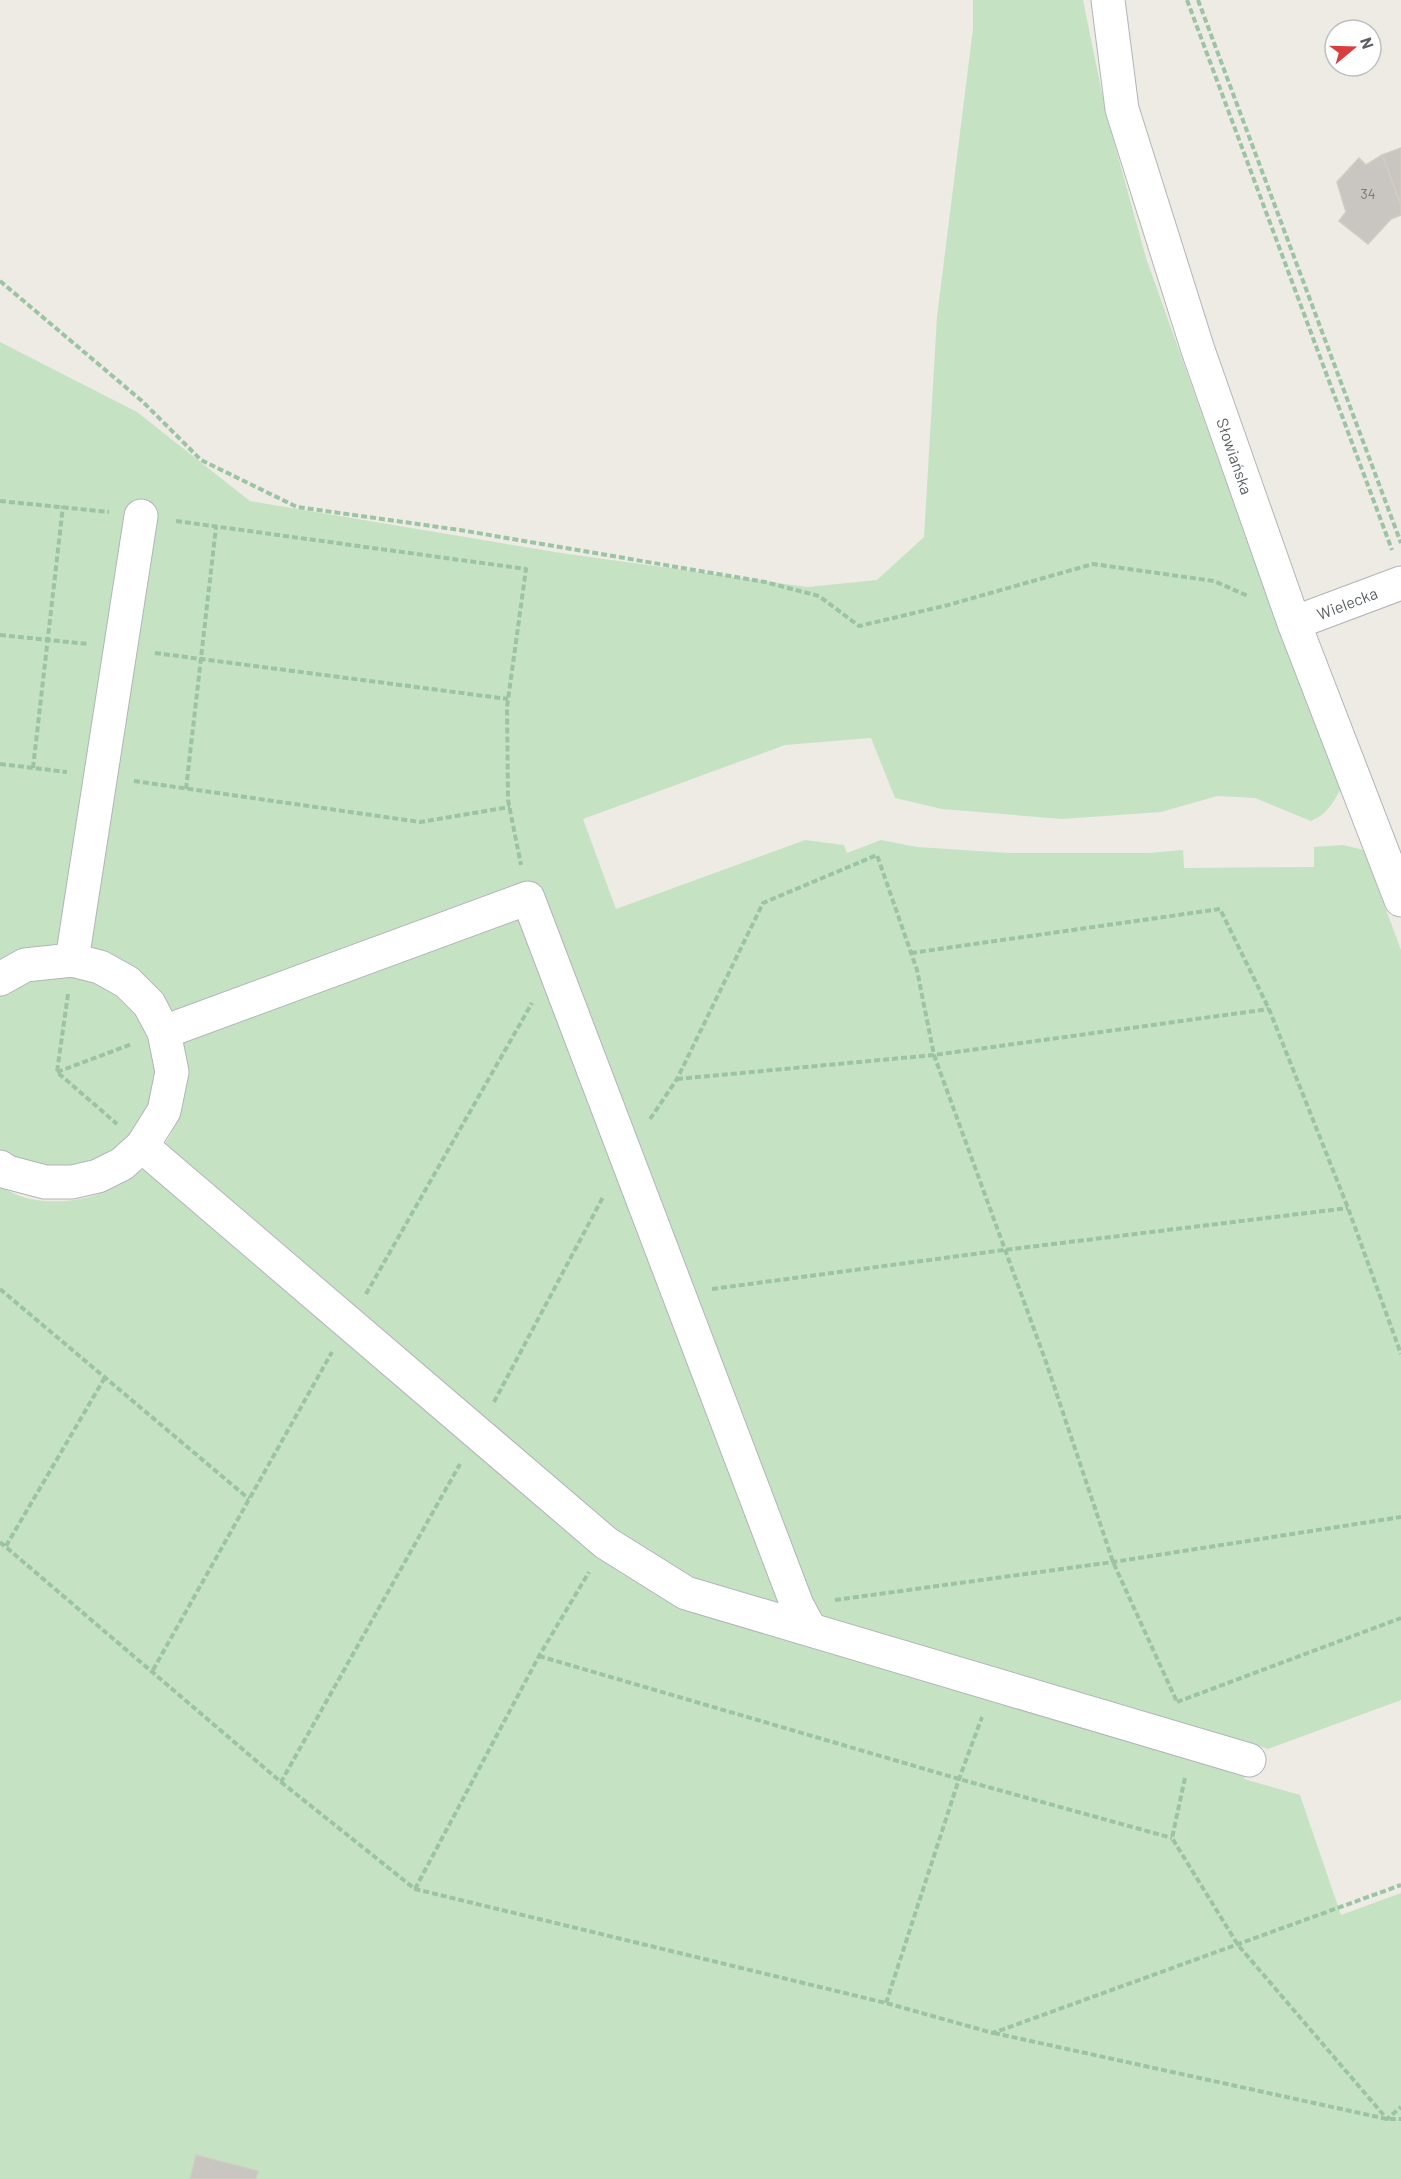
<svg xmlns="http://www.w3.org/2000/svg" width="1401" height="2179" viewBox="0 0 1401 2179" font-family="Barlow,sans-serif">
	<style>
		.green { fill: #c5e3c3 }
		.building { fill: #c9c5c0; stroke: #d1ccc3; stroke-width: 1.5 }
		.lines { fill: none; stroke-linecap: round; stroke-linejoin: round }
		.minor-casing { stroke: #b1b5b8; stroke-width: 35 }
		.path { stroke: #9cc3a4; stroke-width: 4; stroke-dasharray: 6 3; stroke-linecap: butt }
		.minor { stroke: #fff; stroke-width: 33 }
		.labels { text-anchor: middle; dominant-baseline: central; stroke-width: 4.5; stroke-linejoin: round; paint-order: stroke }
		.number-label { font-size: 14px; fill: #77797a }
		.street-label { font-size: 16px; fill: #5c6063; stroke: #fff }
	</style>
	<rect width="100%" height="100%" fill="#edebe4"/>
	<!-- green -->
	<g class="green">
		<path d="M973,0H1083L1106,113L1146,258L1275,619L1343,785C1334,801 1328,814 1311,821L1255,798L1217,796L1161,812L1062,819L942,809L895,798L871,738L785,745L583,819L616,909L805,840L844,845L847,853L881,840L917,847L1009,853H1149L1183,850L1184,868L1314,867V847L1343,845L1364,850L1401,950V1700L1268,1749L1254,1744L1244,1779L1300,1795L1341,1915L1401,1893V2179H0V1187C9,1191 20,1197 30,1199C95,1211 161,1175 181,1110C185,1098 185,1082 186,1069L91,949C60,946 28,943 0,960V342L137,412L250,501L561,553L807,587L877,580L924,537L937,317L973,29Z"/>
		<polygon points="66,973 104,984 135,1008 154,1043 158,1082 147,1120 123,1150 89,1169 50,1173 0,1153 0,992 27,977"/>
	</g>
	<!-- building -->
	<g class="building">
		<polygon points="1401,148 1401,204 1382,155"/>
		<polygon points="1382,155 1401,206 1401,215 1391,219 1368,244 1339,221 1346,212 1337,182 1359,158 1366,165"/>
		<polygon points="196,2155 258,2171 256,2179 190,2179"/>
	</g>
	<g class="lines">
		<defs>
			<g id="minor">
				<polyline points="1108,0 1122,109 1198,350 1294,623 1401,900"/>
				<polyline points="1294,623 1401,583"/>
				<polyline points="72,960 141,516"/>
				<polyline points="0,979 25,965 72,960 100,967 127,982 149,1004 164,1032 172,1072 164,1111 142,1146 122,1164 98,1176 72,1182 45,1182 7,1172 0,1167"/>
				<polyline points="164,1032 528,898 797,1605 810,1629"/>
				<polyline points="142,1146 606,1543 686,1593 1249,1760"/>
			</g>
		</defs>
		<!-- minor casing -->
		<use href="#minor" class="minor-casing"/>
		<!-- path -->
		<g class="path">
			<polyline points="1187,0 1392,550"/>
			<polyline points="1198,0 1401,543"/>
			<polyline points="0,281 142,401 201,460 297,507 460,530 765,582 819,596 859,626 948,605 1093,564 1214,581 1248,596"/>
			<polyline points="0,501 109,512"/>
			<polyline points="176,521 526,569 507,707 508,800 521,865"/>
			<polyline points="0,635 88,644"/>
			<polyline points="155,653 508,699"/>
			<polyline points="0,764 67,772"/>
			<polyline points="33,768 63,506"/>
			<polyline points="134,781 420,822 510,807"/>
			<polyline points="186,789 216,527"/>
			<polyline points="911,953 1220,909 1269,1009 1348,1208 1401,1354"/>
			<polyline points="68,994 57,1072 117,1124"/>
			<polyline points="57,1072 132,1044"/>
			<polyline points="677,1079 934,1055 1269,1009"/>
			<polyline points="650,1119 677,1079 763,903 877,855 917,970 934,1055 1046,1362 1113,1562 1177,1702"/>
			<polyline points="0,1289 249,1499"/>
			<polyline points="712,1289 1004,1250 1348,1208"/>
			<polyline points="366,1294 532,1003"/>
			<polyline points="494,1402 603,1197"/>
			<polyline points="0,1542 281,1782 460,1464"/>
			<polyline points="6,1546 104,1379"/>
			<polyline points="835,1600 1113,1562 1401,1517"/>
			<polyline points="539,1656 959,1779 1172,1838"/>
			<polyline points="153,1670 332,1352"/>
			<polyline points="1177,1702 1401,1618"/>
			<polyline points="1185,1778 1172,1838 1238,1945 1387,2119 1401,2107"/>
			<polyline points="281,1782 415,1889 886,2003 993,2033 1401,1885"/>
			<polyline points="415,1889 539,1656 589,1572"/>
			<polyline points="886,2003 959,1779 982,1717"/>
			<polyline points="994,2033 1387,2119 1401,2119"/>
		</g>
		<!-- minor -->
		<use href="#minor" class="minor"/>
	</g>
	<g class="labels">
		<!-- number labels -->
		<g class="number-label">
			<text x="1368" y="193">34</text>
		</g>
		<!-- street labels -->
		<g class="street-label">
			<text transform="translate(1235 456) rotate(71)">Słowiańska</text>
			<text transform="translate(1347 603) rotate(-21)">Wielecka</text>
		</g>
	</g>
	<!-- north arrow -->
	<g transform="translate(1353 48) rotate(71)"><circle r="28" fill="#ffffff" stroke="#bebfc1" stroke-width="1.5"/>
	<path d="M0-4.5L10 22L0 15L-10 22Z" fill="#da3d3d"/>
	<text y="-9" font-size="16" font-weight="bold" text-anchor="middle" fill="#5c6063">N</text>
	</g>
</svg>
